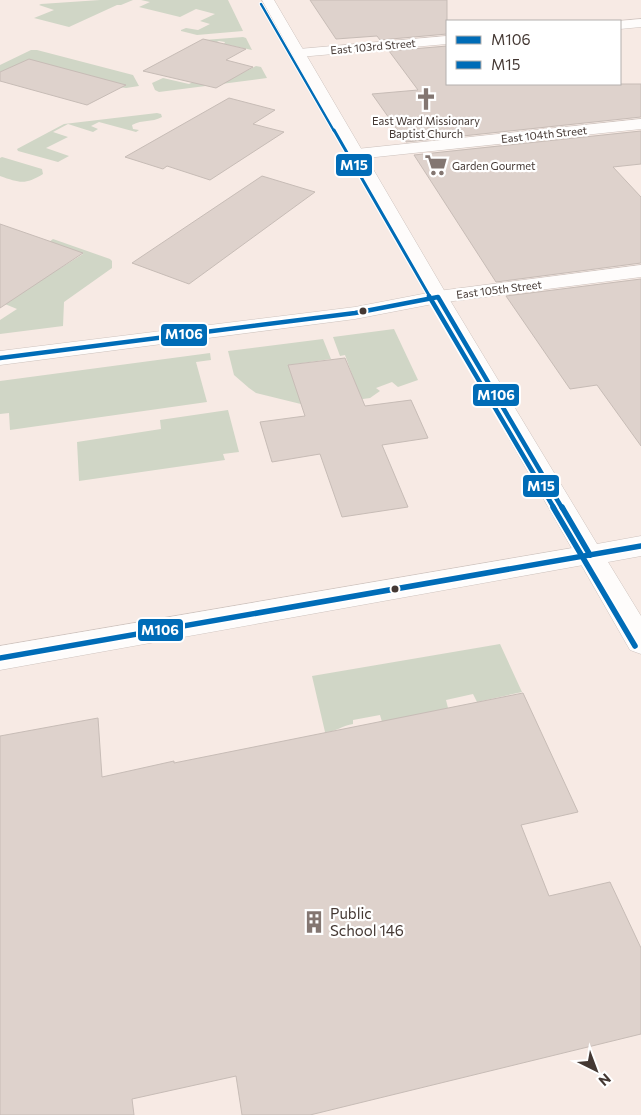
<svg xmlns="http://www.w3.org/2000/svg" width="641" height="1115" viewBox="0 0 641 1115" font-family="Commissioner,sans-serif">
	<style>
		.green { fill: #d0d6c6 }
		.building { fill: #ded2cc; stroke: #c7bcb6 }
		.lines { fill: none; stroke-linecap: round; stroke-linejoin: round }
		.minor-casing { stroke: #cec3be; stroke-width: 1 }
		.major-casing { stroke: #cec3be; stroke-width: 1 }
		.minor { fill: #fefcfb; fill-rule: evenodd }
		.major { fill: #fefcfb; fill-rule: evenodd }
		.bus-1-far2-casing { stroke: #fff; stroke-width: 5.5 }
		.bus-1-far1-casing { stroke: #fff; stroke-width: 8 }
		.bus-1-casing { stroke: #fff; stroke-width: 9 }
		.bus-2-far3-casing { stroke: #fff; stroke-width: 4.5 }
		.bus-2-far2-casing { stroke: #fff; stroke-width: 5.5 }
		.bus-2-far1-casing { stroke: #fff; stroke-width: 8 }
		.bus-2-casing { stroke: #fff; stroke-width: 9 }
		.bus-1-far2 { stroke: #006cb7; stroke-width: 3 }
		.bus-1-far1 { stroke: #006cb7; stroke-width: 4.5 }
		.bus-1 { stroke: #006cb7; stroke-width: 5.5 }
		.bus-2-far3 { stroke: #006cb7; stroke-width: 2.5 }
		.bus-2-far2 { stroke: #006cb7; stroke-width: 3 }
		.bus-2-far1 { stroke: #006cb7; stroke-width: 4.5 }
		.bus-2 { stroke: #006cb7; stroke-width: 5.5 }
		.bus-dot { fill: #443833; stroke: #fff; stroke-width: 2 }
		.labels { text-anchor: middle; dominant-baseline: central; stroke-width: 4.5; stroke-linejoin: round; paint-order: stroke }
		.far-street-label { font-size: 11px; fill: #443833; stroke: #fff }
		.far-poi-label { font-size: 11px; fill: #443833; stroke: #fff }
		.near-poi-label { font-size: 15px; fill: #443833; stroke: #fff; text-anchor: start }
		.line-badge { stroke: #fff; stroke-width: 2 }
		.badge-label { font-size: 14px; text-anchor: middle; font-weight: bold; fill: #fff }
	</style>
	<rect width="100%" height="100%" fill="#f7eae4"/>
	<!-- green -->
	<g class="green">
		<polygon points="100,0 133,0 121,5 117,5 69,27 34,18 54,10 39,5 41,4"/>
		<polygon points="141,0 228,0 243,31 197,35 181,31 181,30 186,28 198,30 210,24 200,21 215,14 196,9 180,17 139,7 150,2"/>
		<polygon points="243,37 246,38 252,50 224,44 225,42 219,41 205,47 204,40"/>
		<polygon points="31,50 37,50 133,75 139,86 126,88 5,70 0,72 0,65"/>
		<polygon points="256,66 261,67 267,78 159,92 155,90 152,83 163,78 189,84 203,77 236,76"/>
		<path d="M157,113L161,114L162,117C151,123 143,119 132,125L133,129L139,130L136,132L99,122L91,126L98,129L93,132L68,124L53,132L68,137L46,148L69,156L58,162L18,151L17,149L64,124Z"/>
		<path d="M2,157L42,169L43,174C25,185 20,183 0,176V158Z"/>
		<polygon points="53,239 110,259 112,261 112,268 64,302 63,326 0,334 0,320 17,309 0,302 36,261 59,269 83,254 49,242"/>
		<polygon points="394,329 418,380 398,387 392,382 376,388 380,391 370,398 356,400 354,380 345,355 340,356 333,337"/>
		<polygon points="323,339 331,359 289,365 296,388 313,407 256,393 249,388 234,375 228,351"/>
		<polygon points="210,353 211,360 196,362 207,402 10,430 9,413 0,414 0,381"/>
		<polygon points="228,410 239,452 223,454 225,460 79,481 77,442 161,429 160,420"/>
		<path d="M500,644L522,692L477,702L473,694L446,700L448,708L382,722L380,715L353,720V724C343,725 336,732 325,732L312,676Z"/>
	</g>
	<!-- building -->
	<g class="building">
		<polygon points="310,0 447,0 447,34 380,40 377,36 336,39"/>
		<polygon points="203,39 246,49 226,60 253,67 216,88 143,71"/>
		<polygon points="447,46 447,84 641,84 641,117 406,142 372,94 418,90 389,51"/>
		<polygon points="29,59 126,85 87,105 0,81 0,72"/>
		<polygon points="229,98 275,110 253,124 284,132 210,180 167,166 163,169 125,157"/>
		<polygon points="641,131 641,164 613,167 641,197 641,263 496,282 414,155"/>
		<polygon points="262,176 315,192 189,284 132,263"/>
		<polygon points="0,224 49,241 83,253 0,308"/>
		<polygon points="641,279 641,446 597,385 570,389 506,296"/>
		<polygon points="345,358 365,406 411,400 428,438 382,445 408,507 342,517 320,454 272,462 260,422 305,416 288,365"/>
		<polygon points="523,693 578,812 521,825 549,896 610,882 641,948 641,1034 310,1115 242,1115 236,1076 132,1099 134,1115 0,1115 0,736 98,718 102,777 174,761 174,763"/>
	</g>
	<g class="lines">
		<defs>
			<g id="minor">
				<polygon points="641,19 641,27 620,29 619,21"/>
				<polygon points="447,36 447,44 299,57 294,56 292,53 294,50 299,49"/>
				<polygon points="641,119 641,129 357,159 351,158 349,154 351,150 357,149"/>
				<polygon points="641,265 641,277 438,303 355,319 0,365 0,351 355,307 438,291"/>
				<polygon points="590,545 600,548 604,555 600,562 0,670 0,646"/>
			</g>
			<polygon id="major" points="262,0 274,0 448,297 597,544 641,536 641,556 608,562 641,616 641,654 630,650 428,297"/>
		</defs>
		<!-- minor casing -->
		<use href="#minor" class="minor-casing"/>
		<!-- major casing -->
		<use href="#major" class="major-casing"/>
		<!-- minor -->
		<use href="#minor" class="minor"/>
		<!-- major -->
		<use href="#major" class="major"/>
		<defs>
			<polyline id="bus-1-far2" points="436,297 438,297"/>
			<polyline id="bus-1-far1" points="0,358 355,313 438,297 562,508"/>
			<g id="bus-1">
				<polyline points="562,507 590,555"/>
				<polyline points="0,658 641,546"/>
			</g>
			<polyline id="bus-2-far3" points="261,4 334,131"/>
			<polyline id="bus-2-far2" points="334,130 430,297"/>
			<polyline id="bus-2-far1" points="429,296 554,508"/>
			<polyline id="bus-2" points="553,507 635,646"/>
		</defs>
		<!-- bus-1-far2 casing -->
		<use href="#bus-1-far2" class="bus-1-far2-casing"/>
		<!-- bus-1-far1 casing -->
		<use href="#bus-1-far1" class="bus-1-far1-casing"/>
		<!-- bus-1 casing -->
		<use href="#bus-1" class="bus-1-casing"/>
		<!-- bus-2-far3 casing -->
		<use href="#bus-2-far3" class="bus-2-far3-casing"/>
		<!-- bus-2-far2 casing -->
		<use href="#bus-2-far2" class="bus-2-far2-casing"/>
		<!-- bus-2-far1 casing -->
		<use href="#bus-2-far1" class="bus-2-far1-casing"/>
		<!-- bus-2 casing -->
		<use href="#bus-2" class="bus-2-casing"/>
		<!-- bus-1-far2 -->
		<use href="#bus-1-far2" class="bus-1-far2"/>
		<!-- bus-1-far1 -->
		<use href="#bus-1-far1" class="bus-1-far1"/>
		<!-- bus-1 -->
		<use href="#bus-1" class="bus-1"/>
		<!-- bus-2-far3 -->
		<use href="#bus-2-far3" class="bus-2-far3"/>
		<!-- bus-2-far2 -->
		<use href="#bus-2-far2" class="bus-2-far2"/>
		<!-- bus-2-far1 -->
		<use href="#bus-2-far1" class="bus-2-far1"/>
		<!-- bus-2 -->
		<use href="#bus-2" class="bus-2"/>
	</g>
	<!-- icons -->
	<defs>
		<symbol id="church-bare" viewBox="-9 -9 18 18"><path d="M-1.2-6h2.4v3.5h3.3v2.4h-3.3V6h-2.4V-.1h-3.3v-2.4h3.3Z" fill="#837671" stroke="#fff" stroke-width="2.5" paint-order="stroke"/></symbol>
		<symbol id="supermarket-bare" viewBox="-9 -9 18 18"><path d="M-6-5.5h2.5l.6 2H6L4.5 2H-2.5L-4.4-4H-6ZM-1.5 3.2a1.3 1.3 0 1 0 .1 0ZM3 3.2a1.3 1.3 0 1 0 .1 0Z" fill="#837671" stroke="#fff" stroke-width="2.5" paint-order="stroke"/></symbol>
		<symbol id="building-bare" viewBox="-9 -9 18 18"><path d="M-4-6H4V6H1V3H-1V6H-4ZM-2.5-4.3h1.7v1.8h-1.7ZM.8-4.3h1.7v1.8H.8ZM-2.5-1h1.7V.8h-1.7ZM.8-1h1.7V.8H.8Z" fill="#837671" stroke="#fff" stroke-width="2.5" paint-order="stroke"/></symbol>
	</defs>
	<g fill-rule="evenodd">
		<use href="#church-bare" x="410" y="83" width="32" height="32"/>
		<use href="#supermarket-bare" x="420" y="149" width="32" height="32"/>
		<use href="#building-bare" x="298" y="906" width="32" height="32"/>
	</g>
	<!-- markers -->
	<g class="bus-dot">
		<circle cx="363" cy="311" r="4.5"/>
		<circle cx="395" cy="589" r="4.5"/>
	</g>
	<g class="labels">
		<!-- far-street labels -->
		<g class="far-street-label">
			<text transform="translate(373 46) rotate(-5)">East 103rd Street</text>
			<text transform="translate(544 134) rotate(-6)">East 104th Street</text>
			<text transform="translate(499 289) rotate(-7)">East 105th Street</text>
		</g>
		<!-- far-poi labels -->
		<g class="far-poi-label">
			<text x="426" y="120">East Ward Missionary<tspan x="426" dy="13">Baptist Church</tspan></text>
			<text x="452" y="165" text-anchor="start">Garden Gourmet</text>
		</g>
		<!-- near-poi labels -->
		<g class="near-poi-label">
			<text x="330" y="913">Public<tspan x="330" dy="17">School 146</tspan></text>
		</g>
	</g>
	<g class="line-badge">
		<rect x="335" y="153" width="38" height="24" rx="5" fill="#006cb7"/>
		<rect x="160" y="323" width="48" height="24" rx="5" fill="#006cb7"/>
		<rect x="472" y="383" width="48" height="24" rx="5" fill="#006cb7"/>
		<rect x="522" y="474" width="38" height="24" rx="5" fill="#006cb7"/>
		<rect x="137" y="618" width="47" height="24" rx="5" fill="#006cb7"/>
	</g>
	<g class="badge-label">
		<text x="354" y="170">M15</text>
		<text x="184" y="339">M106</text>
		<text x="496" y="400">M106</text>
		<text x="541" y="491">M15</text>
		<text x="160" y="635">M106</text>
	</g>
	<!-- legend -->
	<rect x="446" y="20" width="175" height="65" fill="#ffffff" stroke="#b4afad"/>
	<rect x="456" y="36" width="25" height="8" fill="#006cb7" stroke="#b4afad"/>
	<text x="491" y="45" font-size="15" fill="#443833">M106</text>
	<rect x="456" y="61" width="25" height="8" fill="#006cb7" stroke="#b4afad"/>
	<text x="491" y="70" font-size="15" fill="#443833">M15</text>
	<!-- north arrow -->
	<g transform="translate(596 1070) rotate(138)" stroke="#ffffff" stroke-width="4" paint-order="stroke">
	<path d="M0-4L9 19L0 12L-9 19Z" fill="#443833"/>
	<text y="-8" font-size="14" font-weight="bold" text-anchor="middle" fill="#443833">N</text>
	</g>
</svg>
